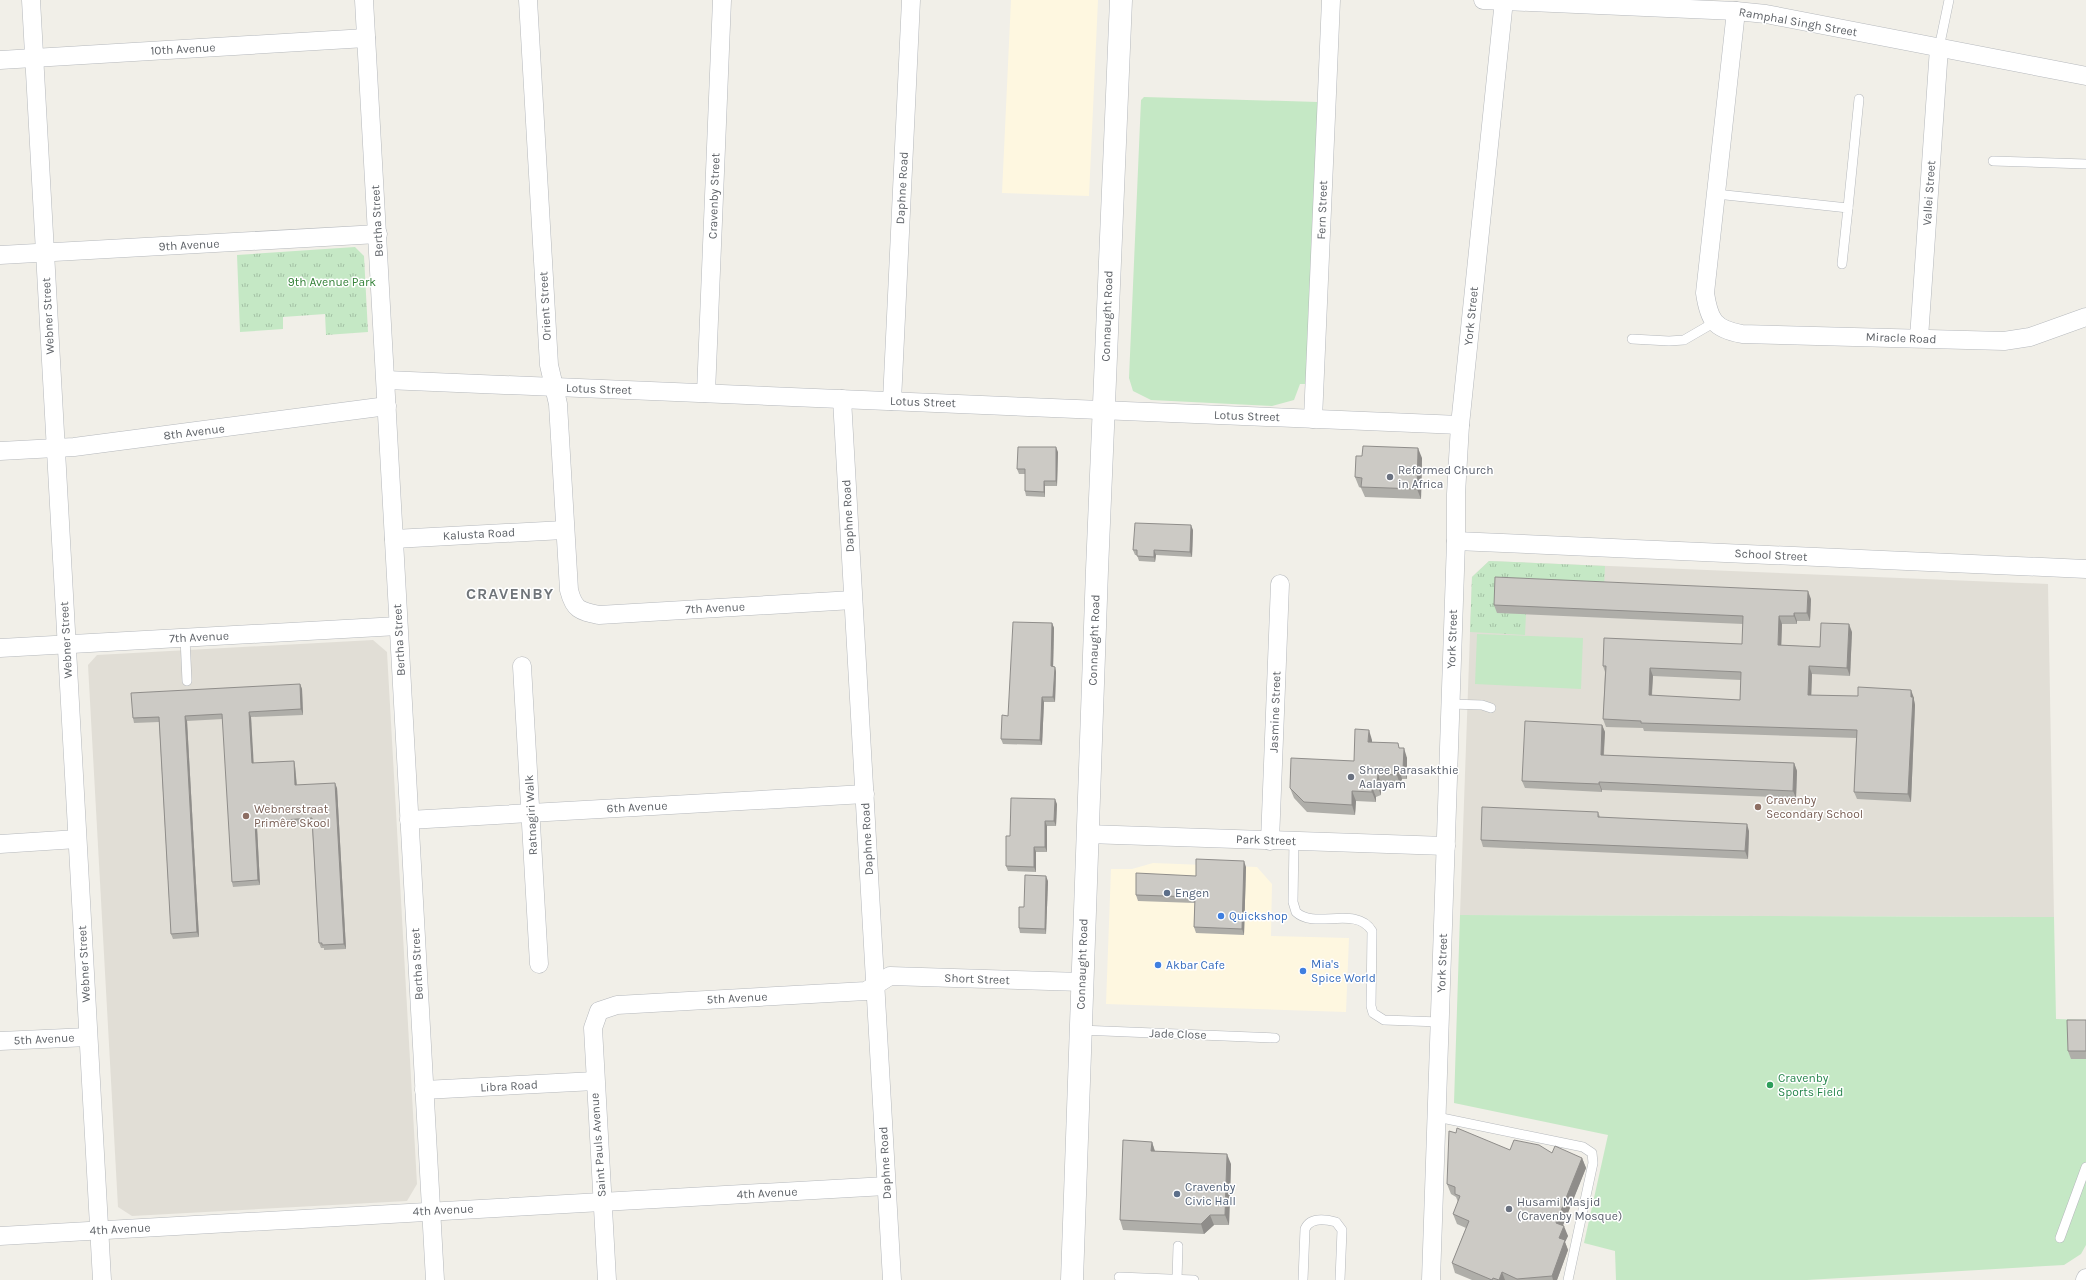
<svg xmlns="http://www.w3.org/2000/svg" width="2086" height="1280" viewBox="0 0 2086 1280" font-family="Karla,sans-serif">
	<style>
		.commercial { fill: #fef7e0 }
		.education { fill: #e1ded6 }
		.green { fill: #c5e8c5 }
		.park { fill: url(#park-tufts) }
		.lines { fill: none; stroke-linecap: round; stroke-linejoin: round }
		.service-casing { stroke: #b5b8bc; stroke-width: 10 }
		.minor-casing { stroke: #b5b8bc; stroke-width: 19 }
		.tertiary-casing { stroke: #b5b8bc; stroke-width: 23 }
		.service { stroke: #fff; stroke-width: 9 }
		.minor { stroke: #fff; stroke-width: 18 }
		.tertiary { stroke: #fff; stroke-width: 22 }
		.wall { fill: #afaea9; fill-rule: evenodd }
		.shaded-wall { fill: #8f8d8a }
		.building { fill: #cccac5; stroke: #8f8d8a; fill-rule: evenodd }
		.worship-dot { fill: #6b7280; stroke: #fff; stroke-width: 1.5 }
		.education-dot { fill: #8d6e63; stroke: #fff; stroke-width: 1.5 }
		.service-dot { fill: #5c6f8a; stroke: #fff; stroke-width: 1.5 }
		.shop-dot { fill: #3f7fe0; stroke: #fff; stroke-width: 1.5 }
		.leisure-dot { fill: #2e9e5b; stroke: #fff; stroke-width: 1.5 }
		.labels { text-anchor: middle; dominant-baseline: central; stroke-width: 3; stroke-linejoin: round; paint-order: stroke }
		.street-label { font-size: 12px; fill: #5f6368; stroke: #fff }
		.park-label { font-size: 12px; fill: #348238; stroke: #fff }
		.worship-label { font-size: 12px; fill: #5b616d; stroke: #fff; text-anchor: start }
		.education-label { font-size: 12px; fill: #785e54; stroke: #fff; text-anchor: start }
		.service-label { font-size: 12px; fill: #4e5e75; stroke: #fff; text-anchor: start }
		.shop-label { font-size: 12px; fill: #366cbe; stroke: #fff; text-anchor: start }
		.leisure-label { font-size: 12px; fill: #27864d; stroke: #fff; text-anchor: start }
		.district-label { font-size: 16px; font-weight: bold; letter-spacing: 1px; fill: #70757a; stroke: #fff }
	</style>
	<defs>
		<pattern id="park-tufts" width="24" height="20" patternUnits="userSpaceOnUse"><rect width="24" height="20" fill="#c5e8c5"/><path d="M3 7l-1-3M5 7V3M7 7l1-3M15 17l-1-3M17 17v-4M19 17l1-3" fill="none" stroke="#a3c0a4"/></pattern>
	</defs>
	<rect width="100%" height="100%" fill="#f1efe8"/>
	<!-- commercial -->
	<g class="commercial">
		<polygon points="1011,0 1098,0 1089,196 1002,193"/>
		<polygon points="1153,863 1257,867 1272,884 1271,936 1349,938 1346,1012 1106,1004 1111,869 1132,869"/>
	</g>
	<!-- education -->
	<g class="education">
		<polygon points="1489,561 2048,584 2054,917 1460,915 1472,577"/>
		<polygon points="373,640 387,652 417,1184 407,1201 132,1216 118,1207 88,665 97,655"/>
	</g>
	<!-- green -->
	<g class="green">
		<polygon points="1144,97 1318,102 1306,384 1300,384 1294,400 1272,406 1151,400 1133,391 1129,378 1141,100"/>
		<polygon points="1477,634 1583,638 1581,689 1475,684"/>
		<polygon points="1460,915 2054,917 2056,1019 2086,1020 2086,1245 2081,1254 2064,1265 1807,1280 1616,1280 1615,1251 1584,1243 1608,1135 1454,1103"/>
	</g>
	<!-- park -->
	<g class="park">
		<polygon points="355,247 364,256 368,332 326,335 325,314 283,317 283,329 240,332 237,255"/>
		<polygon points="1489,561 1605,566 1604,589 1526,614 1525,635 1470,632 1472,577"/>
	</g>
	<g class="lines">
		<defs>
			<g id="service">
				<polyline points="1939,48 1949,0"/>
				<polyline points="1993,161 2086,164"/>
				<polyline points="1716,194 1848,208 1842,264"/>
				<polyline points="1848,208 1859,99"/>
				<polyline points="1632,339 1669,341 1684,340 1715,322"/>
				<polyline points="185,638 187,681"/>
				<polyline points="1450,704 1482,705 1491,708"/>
				<path d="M1294,841L1293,902L1296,912C1315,930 1356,905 1372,931L1371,1006L1373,1013L1384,1020L1440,1022"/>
				<polyline points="1080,1030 1275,1038"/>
				<polyline points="1437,1117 1583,1147 1592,1153 1593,1163 1568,1280"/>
				<polyline points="2060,1238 2086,1167"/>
				<polyline points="1119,1277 1194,1280"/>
				<polyline points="1177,1280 1178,1246"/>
				<path d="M1303,1280L1305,1229C1310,1217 1325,1219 1336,1222L1342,1230L1340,1280"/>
			</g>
			<g id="minor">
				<polyline points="31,0 102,1280"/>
				<polyline points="364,0 435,1280"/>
				<path d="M528,0L549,365L558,404L569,590C574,610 580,611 599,615L853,600"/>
				<polyline points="1483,0 1736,11 1766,14 2086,76"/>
				<path d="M1736,11L1705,293C1709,320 1714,329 1742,334L2004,341L2030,337L2086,317"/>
				<polyline points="0,60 366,38"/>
				<polyline points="0,255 378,234"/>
				<polyline points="1919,338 1939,48"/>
				<polyline points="386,380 1460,425"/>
				<polyline points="706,393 722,0"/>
				<polyline points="842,399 892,1280"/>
				<polyline points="892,401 911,0"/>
				<polyline points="1313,419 1331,0"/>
				<polyline points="0,451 74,447 387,406"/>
				<polyline points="394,539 564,530"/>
				<polyline points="1456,541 2086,569"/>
				<polyline points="0,648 398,626"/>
				<polyline points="522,666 539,964"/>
				<polyline points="409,820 865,794"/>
				<polyline points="1087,834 1446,846"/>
				<polyline points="1270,841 1280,584"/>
				<polyline points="0,844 77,839"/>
				<polyline points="0,1041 88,1037"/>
				<polyline points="424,1090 595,1081"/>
				<polyline points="0,1236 886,1186"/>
				<polyline points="607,1280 593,1028 599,1011 617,1005 866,991 890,976 1082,982"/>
				<polyline points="1431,1280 1456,541 1456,494 1460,425 1504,0"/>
				<polyline points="2085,1280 2086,1278"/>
			</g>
			<polyline id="tertiary" points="1072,1280 1097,570 1121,0"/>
		</defs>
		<!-- service casing -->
		<use href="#service" class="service-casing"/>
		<!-- minor casing -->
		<use href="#minor" class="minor-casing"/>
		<!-- tertiary casing -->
		<use href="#tertiary" class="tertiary-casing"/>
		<!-- service -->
		<use href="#service" class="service"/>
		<!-- minor -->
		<use href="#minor" class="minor"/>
		<!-- tertiary -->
		<use href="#tertiary" class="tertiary"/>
	</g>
	<!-- wall -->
	<g class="wall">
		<polygon points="1058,452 1057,486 1045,486 1045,497 1026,496 1025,491 1025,474 1019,474 1017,469"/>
		<polygon points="1422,458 1421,499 1365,497 1361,488 1359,487 1355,477"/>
		<polygon points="1193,530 1192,557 1156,555 1155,562 1139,561 1137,555 1135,555 1133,550"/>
		<path d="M1811,599L1810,621H1797V624H1782L1781,645L1820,647L1852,632L1850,676L1812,674L1811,695L1914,698V700L1915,705L1911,802L1857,799L1854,792L1856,738L1644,731L1643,728L1606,727L1603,719L1605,672L1603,666L1742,644L1743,624L1497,613L1494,605ZM1653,676L1741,680L1740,700L1652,696Z"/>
		<polygon points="1052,623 1054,628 1053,666 1055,667 1056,672 1055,702 1044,702 1042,745 1003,744 1001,739 1008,716"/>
		<polygon points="300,684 302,689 303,715 251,717 253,763 294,761 295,766 297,785 337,788 346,949 324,950 324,948 321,948 319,943 312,824 257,827 260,885 233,887 232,882 223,719 187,721 199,937 173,939 171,934 159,722 134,723 133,718"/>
		<polygon points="1602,725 1605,732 1604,755 1794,763 1797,771 1796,798 1602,790 1602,792 1525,788 1522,781"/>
		<polygon points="1372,740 1372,742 1400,748 1407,758 1407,779 1402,779 1400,785 1381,784 1381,795 1376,797 1376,802 1356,801 1355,815 1307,812 1294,798 1290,788 1354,761"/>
		<polygon points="1057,804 1056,826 1047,826 1047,852 1036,852 1036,872 1008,871 1006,866 1010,836"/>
		<polygon points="1598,812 1600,817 1749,831 1748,859 1483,847 1481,840"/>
		<polygon points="1246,867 1244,935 1196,933 1194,927 1195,903 1138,901 1136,895 1196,876"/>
		<polygon points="1048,881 1046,934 1020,933 1019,928 1024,907"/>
		<polygon points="2086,1020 2086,1059 2071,1059 2068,1051"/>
		<polygon points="1152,1142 1155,1151 1231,1164 1229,1225 1214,1225 1204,1234 1123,1230 1120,1220"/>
		<polygon points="1510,1150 1552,1153 1582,1158 1586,1168 1562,1226 1568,1236 1565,1242 1568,1250 1557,1280 1472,1280 1455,1273 1452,1263 1466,1228 1457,1224 1453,1214 1458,1202 1456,1197 1451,1194 1447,1184"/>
	</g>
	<!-- shaded-wall -->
	<g class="shaded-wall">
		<polygon points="1056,447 1058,452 1057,486 1056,481"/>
		<polygon points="1418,448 1422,458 1421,499 1417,489"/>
		<polygon points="1044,481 1045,486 1045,497 1044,492"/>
		<polygon points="1191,525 1193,530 1192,557 1190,552"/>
		<polygon points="1154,550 1156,555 1155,562 1154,557"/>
		<polygon points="1808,591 1811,599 1810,621 1807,613"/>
		<polygon points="1794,613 1797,621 1797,624 1794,616"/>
		<polygon points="1779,616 1782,624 1781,653 1778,645"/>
		<polygon points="1052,623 1054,628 1053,671 1051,666"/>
		<polygon points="1849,624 1852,632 1850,676 1847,668"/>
		<polygon points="1809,666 1812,674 1811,703 1808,695"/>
		<polygon points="1055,667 1056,672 1055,702 1053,697"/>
		<polygon points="1650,668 1653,676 1651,703 1649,695"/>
		<polygon points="300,684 302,689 303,715 301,709"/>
		<polygon points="1911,690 1914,698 1914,700 1915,705 1911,802 1908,794"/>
		<polygon points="1042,697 1044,702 1042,745 1040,740"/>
		<polygon points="249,712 251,717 254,768 252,763"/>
		<polygon points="185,716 187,721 199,937 197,932"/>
		<polygon points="1602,725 1605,732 1603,762 1601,755"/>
		<polygon points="1369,730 1372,740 1372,752 1368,742"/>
		<polygon points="1404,748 1407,758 1407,779 1403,769"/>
		<polygon points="294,761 295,766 297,790 295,785"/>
		<polygon points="1794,763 1797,771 1796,798 1793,791"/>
		<polygon points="1399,769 1402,779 1400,785 1397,775"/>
		<polygon points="1378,774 1381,784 1381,795 1377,785"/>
		<polygon points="1599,782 1602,790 1602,792 1599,784"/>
		<polygon points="335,783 337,788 346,949 344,944"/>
		<polygon points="1372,787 1376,797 1376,802 1372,792"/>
		<polygon points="1352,791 1356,801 1355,815 1352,805"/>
		<polygon points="1055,799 1057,804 1056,826 1054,821"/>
		<polygon points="1045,821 1047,826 1047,852 1045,847"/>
		<polygon points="255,822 257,827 260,885 258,880"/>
		<polygon points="1747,824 1749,831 1748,859 1745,851"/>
		<polygon points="1034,847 1036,852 1036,872 1034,867"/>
		<polygon points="1244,861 1246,867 1244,935 1242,929"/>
		<polygon points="1046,876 1048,881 1046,934 1045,929"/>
		<polygon points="1152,1142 1155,1152 1151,1151"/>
		<polygon points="1227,1154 1231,1164 1229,1225 1225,1215"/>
		<polygon points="1582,1158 1586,1168 1560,1233 1556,1223"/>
		<polygon points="1210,1215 1214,1225 1204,1234 1201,1224"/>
		<polygon points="1564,1226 1568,1236 1565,1242 1568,1250 1557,1280 1553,1280 1552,1276 1559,1238"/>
		<polygon points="1502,1272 1505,1280 1499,1280"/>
	</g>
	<!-- building -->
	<g class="building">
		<polygon points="1363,446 1418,448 1417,489 1361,487 1362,478 1355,477 1356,456 1362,456"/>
		<polygon points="1018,447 1056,447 1056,481 1044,481 1044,492 1025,491 1025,469 1017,469"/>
		<polygon points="1135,523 1191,525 1190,552 1154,550 1154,557 1137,556 1137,550 1133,550"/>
		<path d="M1495,577L1808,591L1807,613H1794V616H1779L1778,645L1820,647L1821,623L1849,624L1847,668L1809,666L1808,695L1858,696V687L1911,690V697H1913L1908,794L1854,792L1857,730L1641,723V721L1603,719L1606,666H1603L1604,638L1742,644L1743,616L1494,605ZM1650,668L1741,672L1740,700L1649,695Z"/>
		<polygon points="1013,622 1052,623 1051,666 1055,667 1053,697 1042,697 1040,740 1001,739 1002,715 1008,716"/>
		<polygon points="300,684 301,709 249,712 252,763 294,761 295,785 335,783 344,944 322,945 322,943 319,943 312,818 255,822 258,880 232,882 222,714 185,716 197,932 171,934 159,717 133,718 131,693"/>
		<polygon points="1525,721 1602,725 1601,755 1794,763 1793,791 1599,782 1599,784 1522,781"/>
		<polygon points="1355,729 1369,730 1368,742 1398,743 1399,748 1404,748 1403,769 1399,769 1397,775 1378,774 1377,785 1372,787 1372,792 1352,791 1352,805 1304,802 1290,788 1291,758 1354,761"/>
		<polygon points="1011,798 1055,799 1054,821 1045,821 1045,847 1034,847 1034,867 1006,866 1006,836 1010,836"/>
		<polygon points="1482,807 1598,812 1598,817 1747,824 1745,851 1481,840"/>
		<polygon points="1196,859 1244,861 1242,929 1194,927 1195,897 1136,895 1136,873 1196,876"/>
		<polygon points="1025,875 1046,876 1045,929 1019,928 1019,907 1024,907"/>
		<polygon points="2067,1020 2086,1020 2086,1051 2068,1051"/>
		<polygon points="1457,1128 1510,1150 1514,1140 1539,1145 1552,1153 1555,1146 1582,1158 1556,1223 1564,1226 1559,1238 1565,1240 1552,1276 1517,1279 1502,1272 1499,1280 1493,1278 1492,1280 1452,1263 1469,1221 1453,1214 1460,1196 1455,1194 1455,1187 1447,1184 1449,1131 1456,1133"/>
		<polygon points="1123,1140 1152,1142 1151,1151 1227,1154 1225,1215 1210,1215 1201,1224 1120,1220"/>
	</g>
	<!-- markers -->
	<g class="worship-dot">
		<circle cx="1390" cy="477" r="4"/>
		<circle cx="1351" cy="777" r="4"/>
		<circle cx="1509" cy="1209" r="4"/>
	</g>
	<g class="education-dot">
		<circle cx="1758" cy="807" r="4"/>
		<circle cx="246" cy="816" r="4"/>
	</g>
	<g class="service-dot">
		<circle cx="1167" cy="893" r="4"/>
		<circle cx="1177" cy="1194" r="4"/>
	</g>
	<g class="shop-dot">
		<circle cx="1221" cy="916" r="4"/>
		<circle cx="1158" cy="965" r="4"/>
		<circle cx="1303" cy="971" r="4"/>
	</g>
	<circle class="leisure-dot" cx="1770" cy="1085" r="4"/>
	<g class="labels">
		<!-- street labels -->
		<g class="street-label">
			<text transform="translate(1798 22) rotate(10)">Ramphal Singh Street</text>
			<text transform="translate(183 49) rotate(-3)">10th Avenue</text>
			<text transform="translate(902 188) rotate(-87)">Daphne Road</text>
			<text transform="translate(1929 193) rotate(-86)">Vallei Street</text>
			<text transform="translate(714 196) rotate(-88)">Cravenby Street</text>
			<text transform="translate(1322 210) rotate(-88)">Fern Street</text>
			<text transform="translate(377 221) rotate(-93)">Bertha Street</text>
			<text transform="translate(189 245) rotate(-3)">9th Avenue</text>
			<text transform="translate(545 306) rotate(-93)">Orient Street</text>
			<text transform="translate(48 316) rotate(-93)">Webner Street</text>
			<text transform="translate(1107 316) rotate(-88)">Connaught Road</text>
			<text transform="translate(1471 316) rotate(-84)">York Street</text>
			<text transform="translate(1901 338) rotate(2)">Miracle Road</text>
			<text transform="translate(599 389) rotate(2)">Lotus Street</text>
			<text transform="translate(923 402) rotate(2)">Lotus Street</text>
			<text transform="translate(1247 416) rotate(2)">Lotus Street</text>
			<text transform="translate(194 432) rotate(-7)">8th Avenue</text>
			<text transform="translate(848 516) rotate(-93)">Daphne Road</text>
			<text transform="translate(479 534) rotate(-3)">Kalusta Road</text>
			<text transform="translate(1771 555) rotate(3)">School Street</text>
			<text transform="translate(715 608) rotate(-3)">7th Avenue</text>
			<text transform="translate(199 637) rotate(-3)">7th Avenue</text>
			<text transform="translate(1452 639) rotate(-88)">York Street</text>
			<text transform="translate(66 640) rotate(-93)">Webner Street</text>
			<text transform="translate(399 640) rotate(-93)">Bertha Street</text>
			<text transform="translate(1094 640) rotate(-88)">Connaught Road</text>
			<text transform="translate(1275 712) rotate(-88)">Jasmine Street</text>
			<text transform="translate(637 807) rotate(-3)">6th Avenue</text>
			<text transform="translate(531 815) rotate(-93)">Ratnagiri Walk</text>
			<text transform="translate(867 839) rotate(-93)">Daphne Road</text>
			<text transform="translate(1266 840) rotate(2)">Park Street</text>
			<text transform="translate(1442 963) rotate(-88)">York Street</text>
			<text transform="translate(84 964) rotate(-93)">Webner Street</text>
			<text transform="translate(417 964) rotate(-93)">Bertha Street</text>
			<text transform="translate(1082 964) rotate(-88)">Connaught Road</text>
			<text transform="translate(977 979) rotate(2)">Short Street</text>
			<text transform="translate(737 998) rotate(-3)">5th Avenue</text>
			<text transform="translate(1178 1034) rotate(2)">Jade Close</text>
			<text transform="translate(44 1039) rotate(-3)">5th Avenue</text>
			<text transform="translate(509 1086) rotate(-3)">Libra Road</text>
			<text transform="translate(598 1145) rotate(-94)">Saint Pauls Avenue</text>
			<text transform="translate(885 1163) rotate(-93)">Daphne Road</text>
			<text transform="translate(767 1193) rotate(-3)">4th Avenue</text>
			<text transform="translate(443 1210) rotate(-3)">4th Avenue</text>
			<text transform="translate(120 1229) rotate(-3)">4th Avenue</text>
		</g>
		<!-- park labels -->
		<g class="park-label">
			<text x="332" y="282">9th Avenue Park</text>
		</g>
		<!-- worship labels -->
		<g class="worship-label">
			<text x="1398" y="470">Reformed Church<tspan x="1398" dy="14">in Africa</tspan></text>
			<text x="1359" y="770">Shree Parasakthie<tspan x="1359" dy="14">Aalayam</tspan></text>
			<text x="1517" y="1202">Husami Masjid<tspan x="1517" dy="14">(Cravenby Mosque)</tspan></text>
		</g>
		<!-- education labels -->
		<g class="education-label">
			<text x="1766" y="800">Cravenby<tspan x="1766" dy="14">Secondary School</tspan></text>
			<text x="254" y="809">Webnerstraat<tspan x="254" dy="14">Primêre Skool</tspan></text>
		</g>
		<!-- service labels -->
		<g class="service-label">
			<text x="1175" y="893">Engen</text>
			<text x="1185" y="1187">Cravenby<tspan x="1185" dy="14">Civic Hall</tspan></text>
		</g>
		<!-- shop labels -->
		<g class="shop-label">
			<text x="1229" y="916">Quickshop</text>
			<text x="1311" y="964">Mia's<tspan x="1311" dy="14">Spice World</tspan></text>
			<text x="1166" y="965">Akbar Cafe</text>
		</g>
		<!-- leisure labels -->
		<g class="leisure-label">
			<text x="1778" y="1078">Cravenby<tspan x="1778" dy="14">Sports Field</tspan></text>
		</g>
		<!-- district labels -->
		<g class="district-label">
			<text x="510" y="593">CRAVENBY</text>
		</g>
	</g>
</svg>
